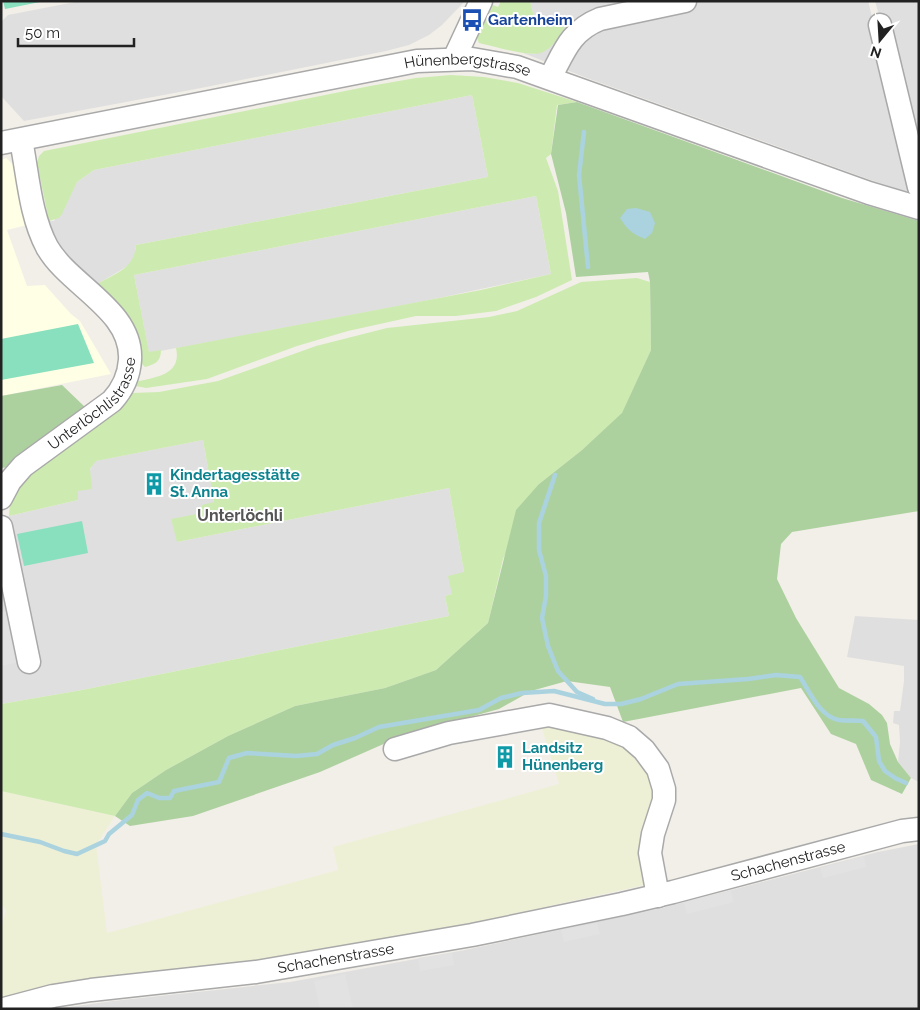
<svg xmlns="http://www.w3.org/2000/svg" width="920" height="1010" viewBox="0 0 920 1010" font-family="Raleway,sans-serif">
	<style>
		.residential { fill: #e0dfdf }
		.education { fill: #ffffe5 }
		.farmland { fill: #eef0d5 }
		.grass { fill: #cdebb0 }
		.forest { fill: #add19e }
		.pitch { fill: #88e0be }
		.parking { fill: #e2e2e2 }
		.water { fill: #aad3df }
		.lines { fill: none; stroke-linecap: round; stroke-linejoin: round }
		.stream { stroke: #aad3df; stroke-width: 4.5 }
		.minor-casing { stroke: #a9a9a9; stroke-width: 25 }
		.minor { stroke: #fff; stroke-width: 22 }
		.labels { text-anchor: middle; dominant-baseline: central; stroke-width: 4; stroke-linejoin: round; paint-order: stroke }
		.transit-label { font-size: 15px; font-weight: bold; fill: #164399; stroke: #fff; text-anchor: start }
		.street-label { font-size: 15px; fill: #222; stroke: #fff }
		.culture-label { font-size: 15px; font-weight: bold; fill: #0d838f; stroke: #fff; text-anchor: start }
		.neighbourhood-label { font-size: 16px; font-weight: bold; fill: #555; stroke: #fff }
	</style>
	<rect width="100%" height="100%" fill="#f2efe9"/>
	<!-- residential -->
	<g class="residential">
		<polygon points="80,1 465,1 442,25 429,35 409,45 386,51 201,88 24,121 1,96 1,22 8,15"/>
		<polygon points="530,1 868,1 888,80 911,191 904,191 871,180 587,78 523,53 535,54 554,22 536,26"/>
		<polygon points="875,1 919,1 919,164 882,26"/>
		<polygon points="472,95 488,177 136,245 134,258 131,264 99,283 97,286 63,250 53,234 50,225 49,221 54,221 77,182 94,170"/>
		<polygon points="536,196 551,274 425,301 232,338 149,353 134,275"/>
		<polygon points="203,440 214,502 177,542 449,488 464,572 452,594 445,596 449,616 82,690 1,704 1,597 7,596 1,520 9,516 78,500 78,491 95,461"/>
		<polygon points="855,616 919,620 919,782 911,778 898,762 900,742 899,725 893,723 894,711 900,711 904,681 904,666 847,657"/>
		<polygon points="919,844 919,1009 55,1009 113,1001 290,982 465,950 662,908 878,852"/>
	</g>
	<!-- education -->
	<polygon class="education" points="6,158 15,166 31,224 7,230 27,286 45,285 71,314 80,321 111,374 1,396 1,160"/>
	<!-- farmland -->
	<polygon class="farmland" points="539,719 615,734 657,775 649,827 641,829 640,834 646,838 649,884 476,922 396,936 396,941 1,1001 1,930 6,910 1,904 1,791 115,816 96,845 107,933 338,870 333,847 559,784"/>
	<!-- grass -->
	<g class="grass">
		<path d="M501,1H530L536,25L554,22L565,27C559,36 552,49 541,53C529,57 493,46 479,43L477,38L493,5L498,7Z"/>
		<path d="M451,75L484,77L518,83L577,102L557,105L551,154L546,158L558,191L572,280L536,297L496,311L456,316H416L348,331L297,346L207,379L146,388L136,386V382C156,377 182,375 176,348L481,290L551,274L536,196L134,275L149,352L161,350C161,362 155,364 145,367L140,362L141,351L138,337L97,286L99,283C118,272 134,268 136,245L488,177L472,95L94,170L77,182L62,214L59,218L49,221L37,163L39,156L44,151L370,86L416,78Z"/>
		<polygon points="637,278 650,282 651,350 622,414 582,450 539,484 503,559 488,623 436,670 385,688 295,706 228,736 166,770 132,793 115,816 1,791 1,704 82,690 449,616 445,596 452,594 448,576 464,572 449,488 177,542 171,519 202,513 202,505 214,502 203,440 96,461 90,469 92,489 78,491 78,500 9,516 10,501 27,475 122,404 132,393 159,392 218,381 316,346 387,328 489,317 517,311 581,282"/>
	</g>
	<!-- forest -->
	<g class="forest">
		<polygon points="577,102 842,198 919,221 919,511 792,532 781,544 777,579 796,618 839,688 869,704 882,715 887,723 890,744 898,762 911,778 902,794 871,780 856,744 831,734 801,688 623,722 610,687 567,681 531,691 499,709 404,735 320,772 193,816 130,826 115,816 132,793 166,770 228,736 295,706 385,688 436,670 488,623 516,510 539,484 582,450 622,413 651,350 650,282 648,272 576,277 566,213 551,154 558,105"/>
		<polygon points="62,385 87,409 10,467 1,468 1,396"/>
	</g>
	<!-- pitch -->
	<g class="pitch">
		<polygon points="3,1 45,1 5,9"/>
		<polygon points="78,324 94,363 1,380 1,339"/>
		<polygon points="82,521 88,553 24,566 17,534"/>
	</g>
	<!-- parking -->
	<g class="parking">
		<polygon points="10,610 21,662 1,666 1,612"/>
		<polygon points="864,856 866,867 823,878 820,868"/>
		<polygon points="731,891 734,902 687,914 684,902"/>
		<polygon points="597,923 600,934 564,942 561,930"/>
		<polygon points="452,953 454,965 420,971 418,958"/>
		<polygon points="345,974 353,1009 320,1009 314,981"/>
	</g>
	<!-- water -->
	<path class="water" d="M636,208L650,212L655,223L652,233L645,239C632,234 627,229 620,218L627,209Z"/>
	<g class="lines">
		<!-- stream -->
		<g class="stream">
			<polyline points="584,132 579,175 588,267"/>
			<polyline points="555,475 539,523 539,550 546,576 546,596 542,618 548,646 558,671 577,692 593,699"/>
			<path d="M1,834L40,842L64,851L77,854L105,841L109,834L132,815L138,800L147,793L159,798H170L174,791L219,782L229,758L247,753L296,756L317,754L333,745L355,738L379,727L479,710L501,698L522,693L554,691L605,704H621L641,699L678,684L748,679L776,675L800,677C810,692 820,717 839,720C847,721 855,720 863,721L876,737L879,761L885,771L895,778L906,783"/>
		</g>
		<defs>
			<g id="minor">
				<polyline points="880,25 919,187"/>
				<polyline points="454,59 481,1"/>
				<path d="M550,78C564,52 570,31 600,19L685,1"/>
				<path id="s1" d="M1,143L417,61L472,59L517,67L869,193L919,208"/>
				<path id="s2" d="M1,498L10,481L23,466L112,401C123,389 129,376 130,360C133,310 69,286 47,247C30,215 28,175 21,140"/>
				<polyline points="1,527 29,662"/>
				<polyline points="395,749 449,733 549,715 607,728 629,737 644,750 658,769 664,789 664,800 653,834 650,853 658,896"/>
				<path id="s3" d="M4,1009L53,996L91,990L256,972L472,935L622,904L673,892L902,831L919,829"/>
			</g>
		</defs>
		<!-- minor casing -->
		<use href="#minor" class="minor-casing"/>
		<!-- minor -->
		<use href="#minor" class="minor"/>
	</g>
	<!-- icons -->
	<defs>
		<symbol id="bus-bare" viewBox="-9 -9 18 18"><path d="M-5-6H5V4H4V6H2V4H-2V6H-4V4H-5ZM-3.5-4V0h7V-4ZM-3.5 1.2v1.5H-2V1.2ZM2 1.2v1.5H3.5V1.2Z" fill="#1a4fb4" stroke="#fff" stroke-width="2.5" paint-order="stroke"/></symbol>
		<symbol id="building-bare" viewBox="-9 -9 18 18"><path d="M-4-6H4V6H1V3H-1V6H-4ZM-2.5-4.3h1.7v1.8h-1.7ZM.8-4.3h1.7v1.8H.8ZM-2.5-1h1.7V.8h-1.7ZM.8-1h1.7V.8H.8Z" fill="#0f9aa8" stroke="#fff" stroke-width="2.5" paint-order="stroke"/></symbol>
	</defs>
	<g fill-rule="evenodd">
		<use href="#bus-bare" x="456" y="4" width="32" height="32"/>
		<use href="#building-bare" x="138" y="468" width="32" height="32"/>
		<use href="#building-bare" x="489" y="741" width="32" height="32"/>
	</g>
	<g class="labels">
		<!-- transit labels -->
		<g class="transit-label">
			<text x="488" y="20">Gartenheim</text>
		</g>
		<!-- street labels -->
		<g class="street-label">
			<text stroke="none"><textPath href="#s1" startOffset="475">Hünenbergstrasse</textPath></text>
			<text stroke="none"><textPath href="#s2" startOffset="135">Unterlöchlistrasse</textPath></text>
			<text stroke="none"><textPath href="#s3" startOffset="799">Schachenstrasse</textPath></text>
			<text stroke="none"><textPath href="#s3" startOffset="336">Schachenstrasse</textPath></text>
		</g>
		<!-- culture labels -->
		<g class="culture-label">
			<text x="170" y="475">Kindertagesstätte<tspan x="170" dy="17">St. Anna</tspan></text>
			<text x="522" y="748">Landsitz<tspan x="522" dy="17">Hünenberg</tspan></text>
		</g>
		<!-- neighbourhood labels -->
		<g class="neighbourhood-label">
			<text x="240" y="515">Unterlöchli</text>
		</g>
	</g>
	<!-- border -->
	<rect width="920" height="1010" fill="none" stroke="#222222" stroke-width="5"/>
	<!-- north arrow -->
	<g transform="translate(880 40) rotate(198)" stroke="#ffffff" stroke-width="4" paint-order="stroke">
	<path d="M0-4L9 19L0 12L-9 19Z" fill="#222222"/>
	<text y="-8" font-size="14" font-weight="bold" text-anchor="middle" fill="#222222">N</text>
	</g>
	<!-- scale -->
	<path d="M18 38v8h116v-8" fill="none" stroke="#222222" stroke-width="2.5"/>
	<text x="25" y="38" font-size="15" fill="#222222" stroke="#ffffff" stroke-width="4" paint-order="stroke">50 m</text>
</svg>
